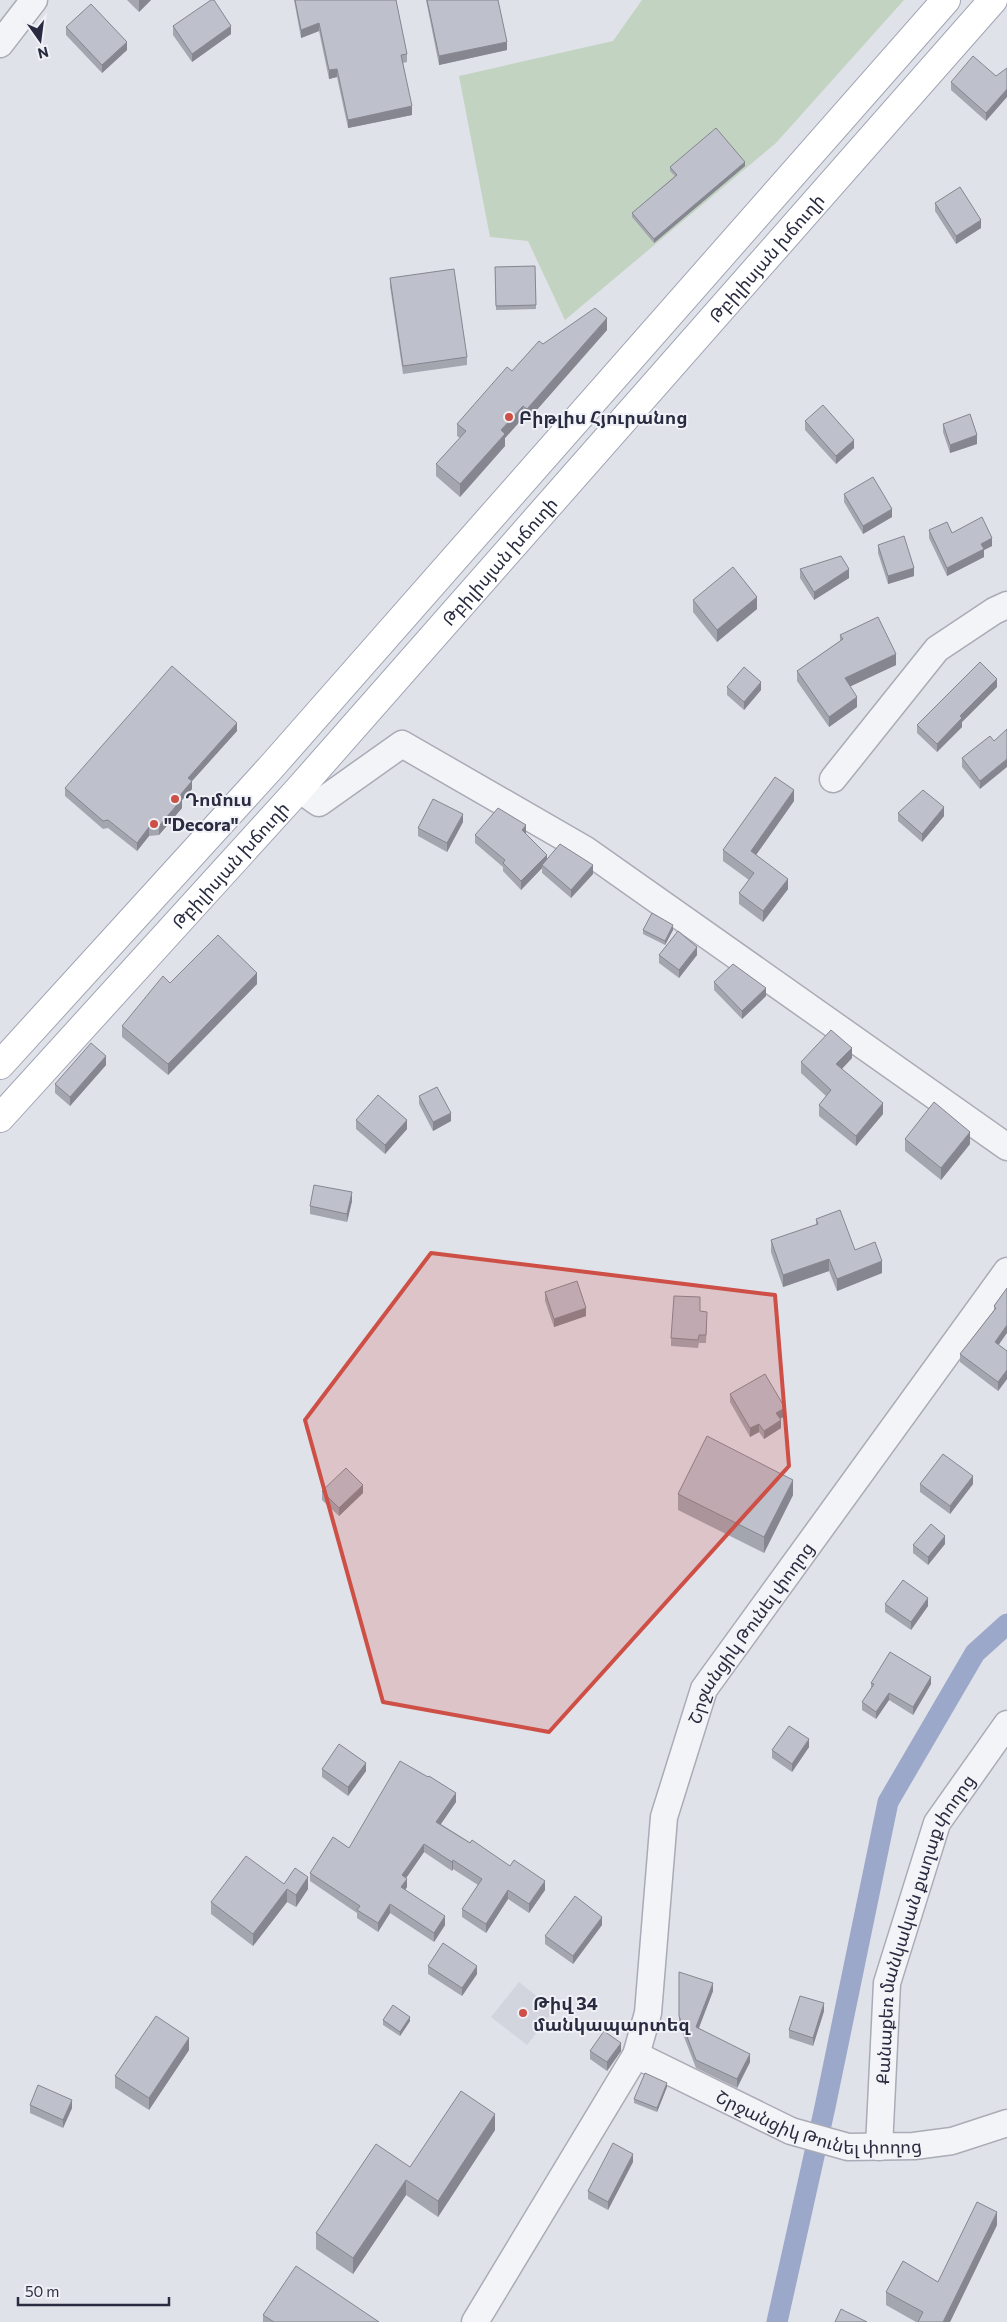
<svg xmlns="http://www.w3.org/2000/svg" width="1007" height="2322" viewBox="0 0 1007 2322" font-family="Commissioner,'Noto Sans Armenian',sans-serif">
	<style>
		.built { fill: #d2d4de }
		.green { fill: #c2d3c1 }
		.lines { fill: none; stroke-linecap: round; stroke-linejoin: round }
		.canal { stroke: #9ca8c9; stroke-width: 21 }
		.minor-casing { stroke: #a9abb6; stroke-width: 29 }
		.major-casing { stroke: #a0a4b5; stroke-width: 30 }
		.minor { stroke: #f3f4f7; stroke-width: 26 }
		.major { stroke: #fff; stroke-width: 28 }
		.wall { fill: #a3a5af }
		.shaded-wall { fill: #85868f }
		.building { fill: #bec0cc; stroke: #85868f }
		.marked { fill: #cd4f46; fill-opacity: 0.2; stroke: #cd4f46; stroke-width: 4; stroke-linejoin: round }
		.poi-dot { fill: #cd4f46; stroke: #f0f1f7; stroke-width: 2 }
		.labels { text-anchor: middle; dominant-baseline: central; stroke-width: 4; stroke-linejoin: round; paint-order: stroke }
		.street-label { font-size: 18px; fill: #292c40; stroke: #f0f1f7 }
		.poi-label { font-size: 18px; font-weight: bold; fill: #292c40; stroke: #f0f1f7; text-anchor: start }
	</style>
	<rect width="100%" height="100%" fill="#e0e2e9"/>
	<!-- built -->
	<polygon class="built" points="519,1982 554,2010 527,2045 491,2017"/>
	<!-- green -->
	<polygon class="green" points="642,0 904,0 776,143 565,320 528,241 490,237 459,76 613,41"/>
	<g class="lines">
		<!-- canal -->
		<polyline class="canal" points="777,2322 825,2107 888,1802 975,1653 1007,1624"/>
		<defs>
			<g id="minor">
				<polyline points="0,44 34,0"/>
				<polyline points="833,779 937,649 994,611 1007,605"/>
				<polyline points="299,789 319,803 402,744 586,850 1007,1147"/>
				<path id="s1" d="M636,2055L791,2131L848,2147L914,2146L952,2141L1007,2123"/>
				<path id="s2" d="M879,2147L887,1983L937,1823L1007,1724"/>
				<path id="s3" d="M475,2322L636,2055L648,2013L664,1817L704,1689L1007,1271"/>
			</g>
			<g id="major">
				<polyline points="0,1065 273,765 946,0"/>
				<path id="s4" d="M0,1118L299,789L993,0"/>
			</g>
		</defs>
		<!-- minor casing -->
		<use href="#minor" class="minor-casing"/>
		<!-- major casing -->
		<use href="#major" class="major-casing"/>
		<!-- minor -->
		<use href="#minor" class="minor"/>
		<!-- major -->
		<use href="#major" class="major"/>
	</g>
	<!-- wall -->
	<g class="wall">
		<polygon points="127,0 151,0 139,12"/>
		<polygon points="294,0 396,0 407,54 407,62 403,63 412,115 348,128 337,77 329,79 319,31 301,38"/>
		<polygon points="426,0 498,0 507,50 439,65"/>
		<polygon points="173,26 231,34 192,62 173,35"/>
		<polygon points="66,27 127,50 102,73 66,35"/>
		<polygon points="996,76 986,121 951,90 951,82"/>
		<polygon points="745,166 654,243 632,217 632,213 675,176 670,171 670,167"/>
		<polygon points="935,203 981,228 956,244 935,211"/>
		<polygon points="535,266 536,309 496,310 495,267"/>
		<polygon points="390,278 467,357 467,365 403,374 390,286"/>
		<polygon points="607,330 527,421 523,418 505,438 505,446 460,497 436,476 436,464 460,438 457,436 457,424 512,371 543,344"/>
		<polygon points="805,421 854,448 836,464 805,430"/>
		<polygon points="943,424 977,444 950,453 943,432"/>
		<polygon points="844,494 892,517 863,534 844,502"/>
		<polygon points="929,530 952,533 992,546 984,550 984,557 947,576 929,538"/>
		<polygon points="878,545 914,576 888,584 878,553"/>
		<polygon points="800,569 849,578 814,600 800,578"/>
		<polygon points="693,600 757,609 717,642 693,612"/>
		<polygon points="840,635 896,665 850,686 857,707 829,727 797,681 797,671 840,641"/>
		<polygon points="727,687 761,690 744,710 727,695"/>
		<polygon points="997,687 962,722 962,727 937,752 917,733 917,725"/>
		<polygon points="237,731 192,781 192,789 182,800 182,808 159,835 149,836 137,851 108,828 103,829 65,796 65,788"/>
		<polygon points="990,736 980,789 962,767 962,758"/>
		<polygon points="794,801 756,855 788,889 763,922 739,904 739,893 749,880 723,861 723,850"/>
		<polygon points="898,813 944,816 922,842 898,821"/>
		<polygon points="463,822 447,852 418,836 418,828"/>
		<polygon points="526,833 525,834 547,859 593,874 571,898 542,873 542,868 521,890 503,871 503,867 475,843 475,835"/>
		<polygon points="643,930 673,930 665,945 643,934"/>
		<polygon points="659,955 697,955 679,978 659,963"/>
		<polygon points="714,982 766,996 742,1019 714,990"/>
		<polygon points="170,983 257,984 168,1075 122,1037 122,1026"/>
		<polygon points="852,1058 842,1069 883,1114 856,1146 819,1116 819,1105 826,1096 801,1073 801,1062"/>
		<polygon points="106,1065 70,1106 55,1093 55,1084"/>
		<polygon points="419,1096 451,1121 433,1131 419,1104"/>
		<polygon points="356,1120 407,1129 385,1154 356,1129"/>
		<polygon points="905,1139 970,1144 941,1180 905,1151"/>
		<polygon points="352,1201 347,1222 310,1214 310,1206"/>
		<polygon points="816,1219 855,1250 882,1273 837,1291 829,1271 783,1287 771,1252 771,1240 816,1225"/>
		<polygon points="1007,1288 999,1345 1007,1351 1007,1379 998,1391 960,1362 960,1354 994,1310 994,1306"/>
		<polygon points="545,1292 586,1316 554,1327 545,1301"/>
		<polygon points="700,1311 707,1320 706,1343 699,1343 698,1348 671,1346 671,1338"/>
		<polygon points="730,1394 785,1416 780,1419 781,1428 764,1439 759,1432 750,1437 730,1402"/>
		<polygon points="920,1484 973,1484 950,1514 920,1492"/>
		<polygon points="322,1491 363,1493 339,1516 322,1500"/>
		<polygon points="678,1494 793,1495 764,1553 678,1510"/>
		<polygon points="945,1544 928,1565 913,1553 913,1545"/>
		<polygon points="885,1604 928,1606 911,1630 885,1612"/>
		<polygon points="871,1683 931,1684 913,1715 889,1700 876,1719 862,1710 862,1702 871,1688"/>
		<polygon points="809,1747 792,1772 772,1758 772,1750"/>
		<polygon points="322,1769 366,1771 348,1796 322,1777"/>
		<polygon points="456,1802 441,1824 545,1890 529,1913 508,1899 486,1933 462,1917 462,1909 478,1885 453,1869 452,1871 424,1852 406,1878 407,1887 405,1890 445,1925 434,1942 390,1913 378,1932 357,1918 357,1913 310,1881 310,1873 349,1848"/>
		<polygon points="284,1884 308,1889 296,1907 287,1902 253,1946 211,1914 211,1902"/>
		<polygon points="602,1925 573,1964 545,1944 545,1936"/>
		<polygon points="428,1966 477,1974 462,1996 428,1974"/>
		<polygon points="679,1972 713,1991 699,2028 750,2062 737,2088 696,2068 679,2024"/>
		<polygon points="824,2011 813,2046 789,2038 789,2030"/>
		<polygon points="383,2020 410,2021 400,2036 383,2025"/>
		<polygon points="189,2050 149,2110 115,2088 115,2076"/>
		<polygon points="590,2051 621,2051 607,2071 590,2059"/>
		<polygon points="667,2087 657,2112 634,2103 634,2099"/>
		<polygon points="30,2105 72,2108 63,2128 30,2113"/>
		<polygon points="495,2130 438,2217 406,2195 353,2274 316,2249 316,2233 410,2167"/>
		<polygon points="633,2162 608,2210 588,2199 588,2191"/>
		<polygon points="997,2225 950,2322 916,2322 886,2305 886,2292 938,2282"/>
		<polygon points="263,2315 379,2322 263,2322"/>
	</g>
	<!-- shaded-wall -->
	<g class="shaded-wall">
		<polygon points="139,0 151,0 139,12"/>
		<polygon points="319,23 319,31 301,38 301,30"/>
		<polygon points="231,26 231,34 192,62 192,54"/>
		<polygon points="127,42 127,50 102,73 102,65"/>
		<polygon points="507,42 507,50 439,65 439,56"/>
		<polygon points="337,69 337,77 329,79 329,70"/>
		<polygon points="1007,89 1007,97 986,121 986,113"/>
		<polygon points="412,106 412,115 348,128 348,120"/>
		<polygon points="745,162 745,166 654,243 654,239"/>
		<polygon points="981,220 981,228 956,244 956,236"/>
		<polygon points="607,318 607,330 527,421 527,409"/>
		<polygon points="523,406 523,418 505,438 505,446 460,497 460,484 501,430"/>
		<polygon points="977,435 977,444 950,453 950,445"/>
		<polygon points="854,440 854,448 836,464 836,456"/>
		<polygon points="892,509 892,517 863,534 863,526"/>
		<polygon points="992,538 992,546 984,550 984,557 947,576 947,568 981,544"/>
		<polygon points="914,568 914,576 888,584 888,576"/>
		<polygon points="849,569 849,578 814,600 814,592"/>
		<polygon points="757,597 757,609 717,642 717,630"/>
		<polygon points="896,654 896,665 845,689 845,678"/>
		<polygon points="997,679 997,687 962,722 962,727 937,752 937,744 960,716"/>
		<polygon points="761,682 761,690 744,710 744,702"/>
		<polygon points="857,697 857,707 829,727 829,717"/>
		<polygon points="237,723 237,731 192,781 192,789 182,800 182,808 159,835 159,826 181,794 188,778"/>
		<polygon points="1007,759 1007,767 980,789 980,781"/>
		<polygon points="794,790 794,801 751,862 751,851"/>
		<polygon points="944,807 944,816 922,842 922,834"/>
		<polygon points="463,814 463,822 447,852 447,843"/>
		<polygon points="526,825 526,833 522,838 522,830"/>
		<polygon points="149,827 149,836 137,851 137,843"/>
		<polygon points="547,855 547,864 542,865 542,868 521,890 521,881"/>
		<polygon points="593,865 593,874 571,898 571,890"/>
		<polygon points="788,879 788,889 763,922 763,911"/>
		<polygon points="673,925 673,930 665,945 665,941"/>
		<polygon points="697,947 697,955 679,978 679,970"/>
		<polygon points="257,973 257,984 168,1075 168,1064"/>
		<polygon points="766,988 766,996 742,1019 742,1011"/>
		<polygon points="852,1048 852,1058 836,1075 836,1064"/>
		<polygon points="106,1056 106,1065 70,1106 70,1097"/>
		<polygon points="883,1103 883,1114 856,1146 856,1136"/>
		<polygon points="451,1113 451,1121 433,1131 433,1122"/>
		<polygon points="407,1120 407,1129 385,1154 385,1145"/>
		<polygon points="970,1132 970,1144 941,1180 941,1168"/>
		<polygon points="352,1192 352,1201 347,1222 347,1214"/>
		<polygon points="829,1259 829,1271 783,1287 783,1275"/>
		<polygon points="882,1261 882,1273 837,1291 837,1279"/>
		<polygon points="586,1308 586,1316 554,1327 554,1319"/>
		<polygon points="1007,1325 1007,1333 995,1350 995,1342"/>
		<polygon points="1007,1370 1007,1379 998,1391 998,1382"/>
		<polygon points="785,1408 785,1416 776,1421 776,1413"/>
		<polygon points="781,1420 781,1428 764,1439 764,1431"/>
		<polygon points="759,1424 759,1432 750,1437 750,1428"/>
		<polygon points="973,1476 973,1484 950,1514 950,1506"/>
		<polygon points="793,1480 793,1495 764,1553 764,1537"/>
		<polygon points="363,1485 363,1493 339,1516 339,1508"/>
		<polygon points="945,1536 945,1544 928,1565 928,1557"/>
		<polygon points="928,1598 928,1606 911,1630 911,1622"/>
		<polygon points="931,1677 931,1684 913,1715 913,1707"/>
		<polygon points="889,1693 889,1700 876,1719 876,1712"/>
		<polygon points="809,1739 809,1747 792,1772 792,1764"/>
		<polygon points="366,1763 366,1771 348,1796 348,1787"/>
		<polygon points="456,1793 456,1802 436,1831 436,1822"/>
		<polygon points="424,1844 424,1852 402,1884 402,1875"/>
		<polygon points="453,1860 453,1869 452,1871 452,1862"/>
		<polygon points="308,1877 308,1889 296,1907 296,1895"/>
		<polygon points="407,1879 407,1887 401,1896 401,1887"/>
		<polygon points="545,1881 545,1890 529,1913 529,1904"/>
		<polygon points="287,1889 287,1902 253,1946 253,1934"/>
		<polygon points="508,1890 508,1899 486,1933 486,1924"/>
		<polygon points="390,1904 390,1913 378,1932 378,1923"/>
		<polygon points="445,1916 445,1925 434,1942 434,1933"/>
		<polygon points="602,1917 602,1925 573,1964 573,1956"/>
		<polygon points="477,1966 477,1974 462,1996 462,1988"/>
		<polygon points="713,1983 713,1991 696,2035 696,2027"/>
		<polygon points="824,2003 824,2011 813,2046 813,2038"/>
		<polygon points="410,2017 410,2021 400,2036 400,2032"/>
		<polygon points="189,2038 189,2050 149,2110 149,2098"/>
		<polygon points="621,2043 621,2051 607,2071 607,2062"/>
		<polygon points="750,2054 750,2062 737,2088 737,2079"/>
		<polygon points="667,2083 667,2087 657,2112 657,2108"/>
		<polygon points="72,2100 72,2108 63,2128 63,2120"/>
		<polygon points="495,2114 495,2130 438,2217 438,2201"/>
		<polygon points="633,2154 633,2162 608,2210 608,2202"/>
		<polygon points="406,2180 406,2195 353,2274 353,2258"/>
		<polygon points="997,2212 997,2225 950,2322 943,2322"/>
	</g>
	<!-- building -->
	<g class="building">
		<polygon points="211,0 214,0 231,26 192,54 173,26"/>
		<polygon points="295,0 396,0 407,54 401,55 412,106 348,120 337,69 329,70 319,23 301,30"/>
		<polygon points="427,0 498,0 507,42 439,56"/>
		<polygon points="91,4 127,42 102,65 66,27"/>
		<polygon points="973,56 996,76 1007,68 1007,89 986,113 951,82"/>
		<polygon points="716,128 745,162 654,239 632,213 677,175 670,167"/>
		<polygon points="960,187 981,220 956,236 935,203"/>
		<polygon points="535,266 536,305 496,306 495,267"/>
		<polygon points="454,269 467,357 403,366 390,278"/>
		<polygon points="595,308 607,318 527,409 523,406 501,430 505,434 460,484 436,464 466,431 457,424 507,367 512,371 539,341 543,344"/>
		<polygon points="823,405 854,440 836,456 805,421"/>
		<polygon points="970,414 977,435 950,445 943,424"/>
		<polygon points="873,477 892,509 863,526 844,494"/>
		<polygon points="982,517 992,538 981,544 984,549 947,568 929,530 947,522 952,533"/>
		<polygon points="904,536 914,568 888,576 878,545"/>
		<polygon points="841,556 849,569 814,592 800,569"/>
		<polygon points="733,567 757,597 717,630 693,600"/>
		<polygon points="878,617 896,654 845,678 857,697 829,717 797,671 843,639 840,635"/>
		<polygon points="980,662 997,679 960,716 962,718 937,744 917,725"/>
		<polygon points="172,666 237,723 188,778 192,781 181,794 182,799 159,826 149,827 137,843 108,820 103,821 65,788"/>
		<polygon points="744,667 761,682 744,702 727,687"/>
		<polygon points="1007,729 1007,759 980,781 962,758 990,736 994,741"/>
		<polygon points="775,777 794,790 751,851 788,879 763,911 739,893 754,873 723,850"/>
		<polygon points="923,790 944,807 922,834 898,813"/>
		<polygon points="433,799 463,814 447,843 418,828"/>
		<polygon points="498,808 526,825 522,830 547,855 521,881 503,863 505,860 475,835"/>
		<polygon points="560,844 593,865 571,890 542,865"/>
		<polygon points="652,913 673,925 665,941 643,930"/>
		<polygon points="678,931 697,947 679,970 659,955"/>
		<polygon points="218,935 257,973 168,1064 122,1026 163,976 170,983"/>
		<polygon points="733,964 766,988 742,1011 714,982"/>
		<polygon points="831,1030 852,1048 836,1064 883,1103 856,1136 819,1105 831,1090 801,1062"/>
		<polygon points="91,1043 106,1056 70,1097 55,1084"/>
		<polygon points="437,1087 451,1113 433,1122 419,1096"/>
		<polygon points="378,1095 407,1120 385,1145 356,1120"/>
		<polygon points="934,1102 970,1132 941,1168 905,1139"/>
		<polygon points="314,1185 352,1192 347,1214 310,1206"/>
		<polygon points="840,1210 855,1250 875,1242 882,1261 837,1279 829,1259 783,1275 771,1240 818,1224 816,1219"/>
		<polygon points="577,1281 586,1308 554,1319 545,1292"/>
		<polygon points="1007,1288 1007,1325 995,1342 1007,1351 1007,1370 998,1382 960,1354 996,1308 994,1306"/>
		<polygon points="674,1296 700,1297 700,1311 707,1312 706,1335 699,1335 698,1340 671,1338"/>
		<polygon points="765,1374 785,1408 776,1413 781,1420 764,1431 759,1424 750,1428 730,1394"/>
		<polygon points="707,1436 793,1480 764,1537 678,1494"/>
		<polygon points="943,1454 973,1476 950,1506 920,1484"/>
		<polygon points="346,1468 363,1485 339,1508 322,1491"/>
		<polygon points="931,1524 945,1536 928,1557 913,1545"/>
		<polygon points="903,1580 928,1598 911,1622 885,1604"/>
		<polygon points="890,1652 931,1677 913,1707 889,1693 876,1712 862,1702 874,1684 871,1683"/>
		<polygon points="789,1726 809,1739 792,1764 772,1750"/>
		<polygon points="339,1744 366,1763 348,1787 322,1769"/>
		<polygon points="400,1761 428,1777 429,1776 456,1793 436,1822 470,1843 472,1840 510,1866 514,1860 545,1881 529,1904 508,1890 486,1924 462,1909 482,1879 453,1860 452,1862 424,1844 402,1875 407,1879 401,1887 445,1916 434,1933 390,1904 378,1923 357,1910 360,1906 310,1873 333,1837 349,1848"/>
		<polygon points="246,1856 284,1884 295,1868 308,1877 296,1895 287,1889 253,1934 211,1902"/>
		<polygon points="575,1896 602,1917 573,1956 545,1936"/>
		<polygon points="443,1943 477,1966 462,1988 428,1966"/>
		<polygon points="679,1972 713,1983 696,2027 750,2054 737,2079 696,2060 679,2016"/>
		<polygon points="800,1996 824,2003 813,2038 789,2030"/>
		<polygon points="393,2005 410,2017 400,2032 383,2020"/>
		<polygon points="156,2016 189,2038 149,2098 115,2076"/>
		<polygon points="604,2031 621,2043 607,2062 590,2051"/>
		<polygon points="645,2073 667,2083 657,2108 634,2099"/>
		<polygon points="38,2085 72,2100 63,2120 30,2105"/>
		<polygon points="461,2091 495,2114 438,2201 406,2180 353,2258 316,2233 376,2144 410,2167"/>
		<polygon points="613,2143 633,2154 608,2202 588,2191"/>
		<polygon points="977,2202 997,2212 943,2322 918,2322 923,2312 886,2292 903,2261 938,2282"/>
		<polygon points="296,2266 379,2322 274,2322 263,2315"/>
		<polygon points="841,2309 867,2322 835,2322"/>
	</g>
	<!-- marked area -->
	<path class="marked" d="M431,1253L775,1295L789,1466L549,1732L383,1702L305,1420Z"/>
	<!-- markers -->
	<g class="poi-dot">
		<circle cx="509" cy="417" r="5"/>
		<circle cx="175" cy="799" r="5"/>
		<circle cx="154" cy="824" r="5"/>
		<circle cx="523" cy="2013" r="5"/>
	</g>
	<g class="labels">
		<!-- street labels -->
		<g class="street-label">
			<text stroke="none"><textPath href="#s4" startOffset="1152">Թբիլիսյան խճուղի</textPath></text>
			<text stroke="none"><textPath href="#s4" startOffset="748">Թբիլիսյան խճուղի</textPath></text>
			<text stroke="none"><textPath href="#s4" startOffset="342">Թբիլիսյան խճուղի</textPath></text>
			<text stroke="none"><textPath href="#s3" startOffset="758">Շրջանցիկ Թունել փողոց</textPath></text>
			<text stroke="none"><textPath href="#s2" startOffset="226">Քանաքեռ մանկական քաղաք փողոց</textPath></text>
			<text stroke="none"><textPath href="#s1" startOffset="198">Շրջանցիկ Թունել փողոց</textPath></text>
		</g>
		<!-- poi labels -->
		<g class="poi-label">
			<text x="519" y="417">Բիթլիս Հյուրանոց</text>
			<text x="185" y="799">Դոմուս</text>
			<text x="164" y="824">"Decora"</text>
			<text x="533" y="2003">Թիվ 34<tspan x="533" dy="21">մանկապարտեզ</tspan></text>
		</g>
	</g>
	<!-- north arrow -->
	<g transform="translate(40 40) rotate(166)" stroke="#f0f1f7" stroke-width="4" paint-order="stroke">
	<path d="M0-4L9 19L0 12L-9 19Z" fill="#292c40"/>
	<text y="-8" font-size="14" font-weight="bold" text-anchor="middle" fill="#292c40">N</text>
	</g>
	<!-- scale -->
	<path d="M18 2297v8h151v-8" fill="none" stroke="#292c40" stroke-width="2.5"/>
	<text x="25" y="2297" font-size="15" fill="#292c40" stroke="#f0f1f7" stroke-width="4" paint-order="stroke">50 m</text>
</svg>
